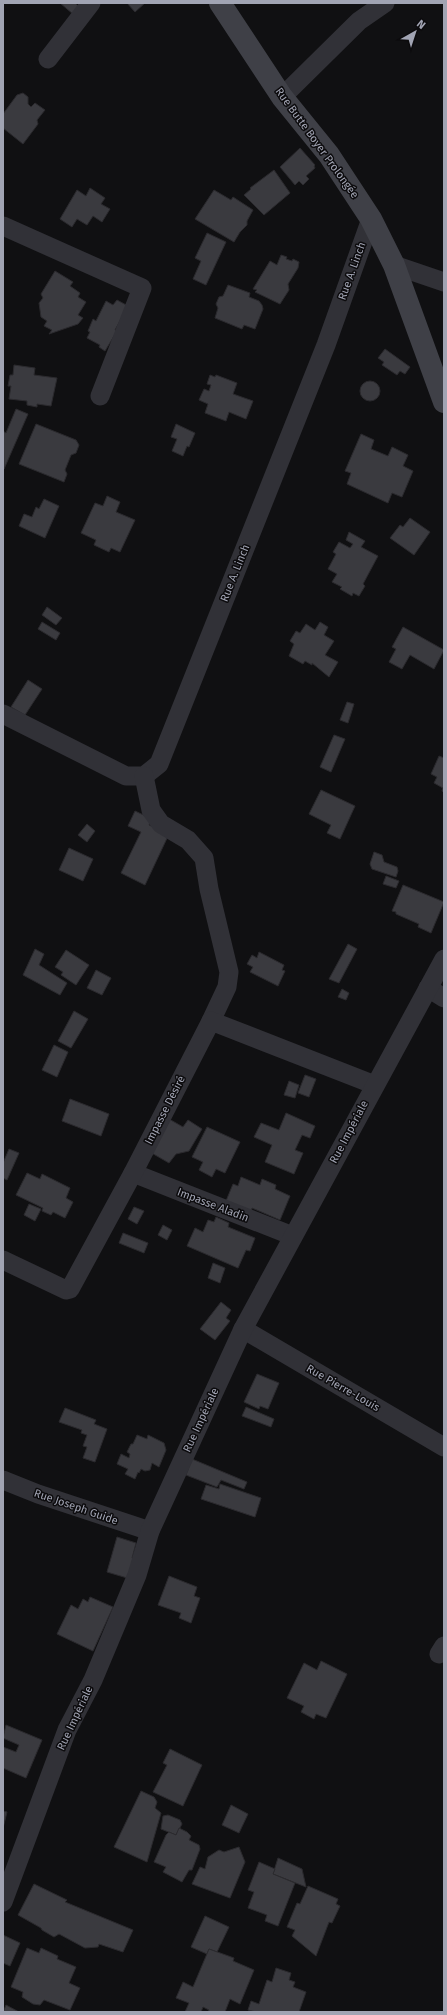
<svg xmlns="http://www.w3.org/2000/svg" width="447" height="2015" viewBox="0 0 447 2015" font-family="'Fira Sans',sans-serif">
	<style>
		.building { fill: #3a3a3f; stroke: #2b2a2e }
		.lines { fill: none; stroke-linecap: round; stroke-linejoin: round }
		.street { stroke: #313137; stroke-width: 19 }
		.secondary { stroke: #3f4047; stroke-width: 22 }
		.labels { text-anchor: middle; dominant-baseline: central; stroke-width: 3; stroke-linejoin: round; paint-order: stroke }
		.street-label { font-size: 11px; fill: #a1a4b3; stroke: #0c0b0d }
	</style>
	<rect width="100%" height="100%" fill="#101012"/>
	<!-- building -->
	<g class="building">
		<polygon points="60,3 75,3 79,7 73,14"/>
		<polygon points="127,3 145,3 135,12"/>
		<polygon points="23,93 28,97 28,104 31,107 35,103 45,110 37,120 38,124 23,144 3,128 3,114 17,95"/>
		<polygon points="300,148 315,165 314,166 315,168 306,176 309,179 303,185 299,181 295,185 280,167"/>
		<polygon points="274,170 290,193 264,215 244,195 251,189 250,188"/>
		<polygon points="90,188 105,198 101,204 110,209 102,222 93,216 87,225 77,219 72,227 60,219 77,190 86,196"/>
		<polygon points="214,190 231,200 233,197 253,210 247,221 247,225 240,232 234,242 195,219"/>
		<polygon points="207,233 226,242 206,285 193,279 201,261 195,258"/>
		<polygon points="281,255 287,257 286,259 292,261 293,259 299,262 298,268 288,284 289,290 280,304 255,292 257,290 253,289 270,261 277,265"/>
		<polygon points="55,271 73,282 70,286 80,293 78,297 86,302 78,315 83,318 78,324 49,334 52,330 44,326 47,321 41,317 39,303 43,298 41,294"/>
		<polygon points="228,285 250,293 249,297 259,301 262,305 263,309 255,329 244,325 242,329 215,318 218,308 216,304 219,297 223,296"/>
		<polygon points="117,300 128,306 115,330 117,331 105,351 99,347 100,345 87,338 90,332 88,331 93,319 96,321 106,301 113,305"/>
		<polygon points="385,349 410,367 405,374 400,371 397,375 382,365 384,362 378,358"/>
		<polygon points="14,365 35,368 34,375 57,378 51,406 37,404 37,407 27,405 27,401 9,399 11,386 8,386 10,375 13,375"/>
		<polygon points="210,375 215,377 216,375 237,383 233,394 253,401 246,419 229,412 226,421 205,413 208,404 199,400 204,389 209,391 211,385 207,384"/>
		<circle cx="370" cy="391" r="10"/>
		<polygon points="16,409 28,414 4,469 3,431 6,433"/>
		<polygon points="36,424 76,440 79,445 76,453 71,455 65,470 67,474 64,482 19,464"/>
		<polygon points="176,424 195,433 189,447 187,446 183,456 172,451 177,439 171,437"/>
		<polygon points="361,434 374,440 371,449 388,456 392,447 408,455 403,466 413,471 402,497 392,493 388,503 347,484 351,473 345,471"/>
		<polygon points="107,496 120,502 116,512 135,520 120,552 111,548 109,552 94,545 96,540 81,533 95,503 103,506"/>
		<polygon points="44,499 59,506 45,538 19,526 24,514 32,517 36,507 39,509"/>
		<polygon points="410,518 430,532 414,555 390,538 400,525 403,527"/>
		<polygon points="349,532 365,541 361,547 378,556 363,584 365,586 359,596 353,593 352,596 340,589 342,587 332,582 337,574 328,569 336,554 333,552 339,542 350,548 353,544 346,540"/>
		<polygon points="47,607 62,618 56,625 42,615"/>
		<polygon points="42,622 60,633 56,640 38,629"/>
		<polygon points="320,622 328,627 324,635 334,641 325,655 338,662 329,677 312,663 312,665 305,661 303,664 289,656 294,644 290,641 296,631 300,633 306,624 315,630"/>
		<polygon points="403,627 444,650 434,669 410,655 402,669 389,662 396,649 392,647"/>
		<polygon points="28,680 42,689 25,715 11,707"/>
		<polygon points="347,702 354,704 348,723 340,720"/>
		<polygon points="334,735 345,739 331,772 320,767"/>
		<polygon points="439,756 444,758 444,792 442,791 443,788 434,783 437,777 431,774"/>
		<polygon points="321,790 355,806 340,839 327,833 331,825 309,814"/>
		<polygon points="135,811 152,819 149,825 169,834 145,885 121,873 141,832 128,826"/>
		<polygon points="87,824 95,831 87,842 78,835"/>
		<polygon points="69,848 93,859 83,881 59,870"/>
		<polygon points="374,852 382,855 384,862 397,867 398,871 396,877 372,869 370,864"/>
		<polygon points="386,876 399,881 396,888 383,884"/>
		<polygon points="403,885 444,902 431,933 418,927 419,924 396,914 396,912 392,911"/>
		<polygon points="348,944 357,949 339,983 329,979"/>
		<polygon points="35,949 44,954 39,965 67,983 60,995 23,975"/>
		<polygon points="66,950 89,965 76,985 61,975 63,972 55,967"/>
		<polygon points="259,952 284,965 282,970 285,971 278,986 250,972 253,967 247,964 252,955 257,958"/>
		<polygon points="96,970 111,978 102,995 87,988"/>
		<polygon points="342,989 349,993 346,1000 338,997"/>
		<polygon points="74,1011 88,1019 71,1048 58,1041"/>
		<polygon points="54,1045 68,1052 57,1077 42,1070"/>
		<polygon points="305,1075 316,1079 309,1097 298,1093"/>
		<polygon points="289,1081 299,1085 295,1098 284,1095"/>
		<polygon points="70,1099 109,1114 101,1136 62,1121"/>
		<polygon points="286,1113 315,1126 310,1138 302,1135 295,1150 303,1153 294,1174 265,1162 272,1145 254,1137 261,1123 279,1130"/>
		<polygon points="169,1119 183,1127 188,1120 202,1129 189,1151 176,1154 169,1163 150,1152"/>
		<polygon points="207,1127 240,1142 225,1173 216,1169 212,1177 199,1170 203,1162 192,1157"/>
		<polygon points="9,1149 19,1153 7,1180 3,1178 3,1163"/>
		<polygon points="27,1173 40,1179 42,1174 70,1188 66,1198 73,1202 65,1218 53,1212 51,1215 42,1211 43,1208 16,1195"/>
		<polygon points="241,1177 260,1185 262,1179 276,1185 275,1189 290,1196 280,1220 252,1208 251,1212 226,1201 233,1184 238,1186"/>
		<polygon points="29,1204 41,1209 35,1221 24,1215"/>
		<polygon points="134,1207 144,1211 137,1224 128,1219"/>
		<polygon points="216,1217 229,1223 228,1227 255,1238 250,1251 246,1250 238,1268 187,1246 195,1228 203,1232 208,1220 214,1222"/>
		<polygon points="163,1225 172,1230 167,1240 158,1235"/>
		<polygon points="123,1233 148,1243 144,1253 119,1243"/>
		<polygon points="213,1263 225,1268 220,1283 208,1278"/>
		<polygon points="221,1302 231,1310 226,1318 230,1321 215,1340 200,1329"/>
		<polygon points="257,1374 279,1383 268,1409 260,1406 259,1409 244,1402"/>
		<polygon points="246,1407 274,1419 271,1427 242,1416"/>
		<polygon points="65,1408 96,1420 94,1424 107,1429 95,1462 83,1458 87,1447 83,1446 87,1435 81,1433 82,1430 59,1422"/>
		<polygon points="137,1435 147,1439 148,1435 164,1443 166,1450 159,1467 152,1463 150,1470 145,1471 141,1469 139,1473 138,1472 135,1479 125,1474 128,1469 117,1464 121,1454 129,1458 130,1454 127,1452 131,1444 133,1444"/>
		<polygon points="192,1459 247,1482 244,1489 221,1480 217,1487 186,1475"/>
		<polygon points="220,1484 261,1498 255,1517 201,1499 206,1485 219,1489"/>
		<polygon points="117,1537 136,1543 132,1558 140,1560 134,1580 107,1572"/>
		<polygon points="169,1576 197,1587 194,1596 200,1598 191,1623 179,1618 181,1613 158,1605"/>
		<polygon points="90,1597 113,1607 93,1651 57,1634 71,1605 78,1609 83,1599 88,1602"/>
		<polygon points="321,1661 347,1674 326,1718 316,1714 314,1719 301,1712 304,1706 287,1698 304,1663 317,1670"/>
		<polygon points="6,1725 42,1740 26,1778 3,1768 3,1747 16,1752 19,1745 3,1738"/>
		<polygon points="170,1749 202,1765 183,1806 153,1792 167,1765 163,1763"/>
		<polygon points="141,1791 154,1797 157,1802 155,1808 161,1813 147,1862 114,1847"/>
		<polygon points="231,1805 248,1814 239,1833 222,1825"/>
		<polygon points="3,1811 7,1812 3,1828"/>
		<polygon points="168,1815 180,1820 182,1824 176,1835 161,1829 163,1816"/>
		<polygon points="179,1828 187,1832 191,1836 189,1840 199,1845 200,1849 192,1870 189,1870 182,1882 163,1872 166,1867 154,1862 166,1835 169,1832 176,1835"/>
		<polygon points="239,1847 245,1862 230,1898 192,1884 200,1867 205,1869 208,1857 219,1850 224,1852"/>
		<polygon points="278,1858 302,1869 306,1887 273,1874"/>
		<polygon points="259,1862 275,1869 273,1874 295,1883 278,1926 265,1921 267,1915 248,1908 254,1892 248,1890"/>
		<polygon points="34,1884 67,1900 65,1902 133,1930 123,1952 99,1944 98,1947 85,1948 59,1934 54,1937 42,1930 41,1928 18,1915"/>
		<polygon points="308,1886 338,1899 336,1904 340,1906 332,1923 329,1922 316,1956 292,1936 295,1930 287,1927 297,1903 300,1904"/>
		<polygon points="205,1916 229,1927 217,1952 209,1949 207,1954 191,1947"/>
		<polygon points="3,1935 20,1943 10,1966 3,1963"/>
		<polygon points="27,1948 39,1953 41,1948 58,1956 57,1959 76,1967 69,1983 80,1988 70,2010 44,2000 40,2005 33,2004 22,1997 23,1992 11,1987"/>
		<polygon points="209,1949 234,1958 233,1961 254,1970 240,2004 230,1999 225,2012 208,2012 209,2010 203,2007 201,2012 185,2012 189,2003 176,1998 183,1982 193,1987"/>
		<polygon points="276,1968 291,1973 289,1980 295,1982 293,1987 306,1992 299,2012 256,2012 248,2010 251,2001 259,2004 267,1980 272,1982"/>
		<polygon points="6,2005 19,2012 3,2012"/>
	</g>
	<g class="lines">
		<!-- street -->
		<g class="street">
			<polyline points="48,59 91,3"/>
			<polyline points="282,97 359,21 385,3"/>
			<polyline points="3,226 142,288 100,396"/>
			<polyline points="394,265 444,282"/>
			<polyline points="3,714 126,776 144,776 159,764 326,345 371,219"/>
			<polyline points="144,776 151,810 161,824 188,840 204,858 209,889 229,972 227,987 211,1021"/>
			<polyline points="428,988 444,998"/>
			<polyline points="133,1173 293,1236"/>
			<polyline points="3,1260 66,1290 70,1289 133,1173 211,1021 375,1085"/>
			<polyline points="243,1329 444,1447"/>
			<polyline points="3,1480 38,1494 150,1531"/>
			<polyline points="439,1654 444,1646"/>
			<polyline points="3,1902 67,1730 93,1680 137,1575 150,1531 243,1329 444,959"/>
		</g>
		<!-- secondary -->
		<polyline class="secondary" points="220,3 282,97 329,155 371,219 394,265 444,402"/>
	</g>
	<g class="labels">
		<!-- street labels -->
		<g class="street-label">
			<text transform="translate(317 143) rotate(54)">Rue Butte Boyer Prolongée</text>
			<text transform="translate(352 271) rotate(-70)">Rue A. Linch</text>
			<text transform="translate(235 573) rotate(-68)">Rue A. Linch</text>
			<text transform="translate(165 1110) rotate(-63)">Impasse Désiré</text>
			<text transform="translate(349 1132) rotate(-62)">Rue Impériale</text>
			<text transform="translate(213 1205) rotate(21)">Impasse Aladin</text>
			<text transform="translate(343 1388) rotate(30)">Rue Pierre-Louis</text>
			<text transform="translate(201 1420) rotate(-65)">Rue Impériale</text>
			<text transform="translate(76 1507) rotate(19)">Rue Joseph Guide</text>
			<text transform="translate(75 1718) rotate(-65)">Rue Impériale</text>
		</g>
	</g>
	<!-- border -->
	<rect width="447" height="2015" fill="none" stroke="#a1a4b3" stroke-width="8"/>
	<!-- north arrow -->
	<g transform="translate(415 32) rotate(39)" stroke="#0c0b0d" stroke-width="3" paint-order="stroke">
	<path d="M0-3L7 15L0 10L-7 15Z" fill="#a1a4b3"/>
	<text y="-6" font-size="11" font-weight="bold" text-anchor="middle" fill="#a1a4b3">N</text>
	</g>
</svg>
